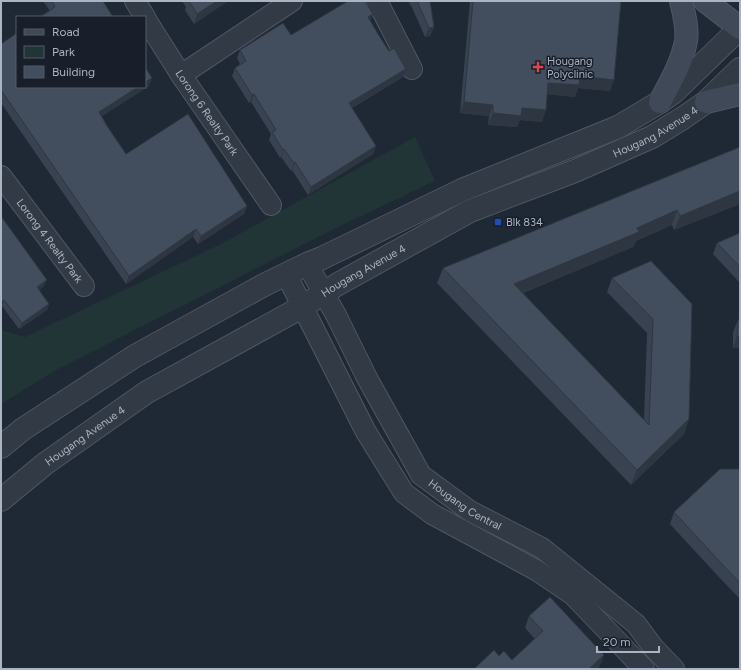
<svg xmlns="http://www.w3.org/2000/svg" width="741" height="670" viewBox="0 0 741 670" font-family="Figtree,sans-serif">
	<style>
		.green { fill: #213537 }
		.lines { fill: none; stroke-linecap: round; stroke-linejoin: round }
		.minor-casing { stroke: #4f5764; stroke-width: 22 }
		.tertiary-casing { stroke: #4f5764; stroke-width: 24 }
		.secondary-casing { stroke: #4f5764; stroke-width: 24 }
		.minor { stroke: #323a45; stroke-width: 20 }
		.tertiary { stroke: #323a45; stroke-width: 22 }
		.secondary { stroke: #404958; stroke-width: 22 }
		.wall { fill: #394250 }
		.shaded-wall { fill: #2e3641 }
		.building { fill: #424d5d; stroke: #2e3641 }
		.health-dot { fill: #e0444e; stroke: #181f2a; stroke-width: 1.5 }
		.transit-dot { fill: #1a4fb4; stroke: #181f2a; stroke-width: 1.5 }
		.labels { text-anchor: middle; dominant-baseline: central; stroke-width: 3; stroke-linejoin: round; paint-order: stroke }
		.poi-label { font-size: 11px; fill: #abb4c3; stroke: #181f2a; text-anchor: start }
		.street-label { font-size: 11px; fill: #abb4c3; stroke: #181f2a }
	</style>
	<rect width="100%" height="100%" fill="#1f2835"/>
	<!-- green -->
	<polygon class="green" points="415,137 435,181 340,226 58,369 1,404 1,330 25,337 221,244"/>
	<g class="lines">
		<defs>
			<g id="minor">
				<polyline points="135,1 145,17"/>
				<polyline points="377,1 412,69"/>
				<path id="s1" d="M145,18L181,75L271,205"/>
				<polyline points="181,75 292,1"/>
				<path id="s2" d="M1,176L84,286"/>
				<path id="s3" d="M307,264L336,315L367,378L421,475L470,511L542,548L636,624L653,647L674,669"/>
				<polyline points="286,274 366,432 404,493 432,514 536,570 573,595 644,669"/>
			</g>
			<g id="tertiary">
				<polyline points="1,447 23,429 135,356 264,285 307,264 322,258 462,190 618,127 660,102 674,92 740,28"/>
				<path id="s4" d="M1,500L46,463L147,392L302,307L338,284L470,211L575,171L652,137L683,118L706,102L740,69"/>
			</g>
			<g id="secondary">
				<polyline points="705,1 740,28"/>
				<path d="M660,102C670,83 682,63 686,41C688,28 684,14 681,1"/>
				<polyline points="706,102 740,94"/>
			</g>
		</defs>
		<!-- minor casing -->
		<use href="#minor" class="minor-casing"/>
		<!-- tertiary casing -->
		<use href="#tertiary" class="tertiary-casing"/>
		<!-- secondary casing -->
		<use href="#secondary" class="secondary-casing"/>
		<!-- minor -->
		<use href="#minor" class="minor"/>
		<!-- tertiary -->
		<use href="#tertiary" class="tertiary"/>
		<!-- secondary -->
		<use href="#secondary" class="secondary"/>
	</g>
	<!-- wall -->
	<g class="wall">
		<polygon points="43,1 103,1 50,11"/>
		<polygon points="182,1 228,1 194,24 185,10 186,7"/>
		<polygon points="409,1 430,1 434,27 430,36 425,37 411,5 410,6"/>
		<polygon points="470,1 621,1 610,91 578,88 575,97 547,94 542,122 520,120 517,127 488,125 489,116 460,113"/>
		<polygon points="370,20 403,77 352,108 376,146 373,154 308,195 292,170 291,171 281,157 280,158 269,140 271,134 251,102 249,103 232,76 235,68 240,64 237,58 240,50 291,35"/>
		<polygon points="1,44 149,86 102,116 107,126 126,154 247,206 244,214 198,244 193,237 126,284 1,103"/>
		<polygon points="740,147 740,204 674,230 672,225 636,241 633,247 523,293 644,420 647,333 607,292 612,278 651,261 689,419 684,434 631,485 437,283 443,268"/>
		<polygon points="1,216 44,286 39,290 49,304 47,310 19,329 2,306 1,307"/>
		<polygon points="740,233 740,283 713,254 717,243"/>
		<polygon points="738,320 740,320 740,348 733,348 733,332"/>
		<polygon points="740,469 740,599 717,575 670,524 674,512"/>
		<polygon points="529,616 600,666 597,669 474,669 499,656 512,660 535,639 525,628"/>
	</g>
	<!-- shaded-wall -->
	<g class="shaded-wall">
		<polygon points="217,1 228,1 194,24 197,14"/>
		<polygon points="373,14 370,22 368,17"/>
		<polygon points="434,27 430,36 425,37 429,28"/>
		<polygon points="406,69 403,77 346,111 349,103"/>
		<polygon points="580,76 614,80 610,91 578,88 575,97 544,94 548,83"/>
		<polygon points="152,78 149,86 96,120 99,112 138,87 145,87 145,82"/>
		<polygon points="254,94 251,102 249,103 252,95"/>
		<polygon points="464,102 493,105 489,116 460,113"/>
		<polygon points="522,108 546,110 542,122 520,120 517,127 488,125 493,113"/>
		<polygon points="376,146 373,154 308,195 311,187"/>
		<polygon points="284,149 281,157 280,158 283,150"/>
		<polygon points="295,162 292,170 291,171 294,163"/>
		<polygon points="740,191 740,204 674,230 680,216"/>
		<polygon points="247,206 244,214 198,244 201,236"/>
		<polygon points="677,210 672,225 636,241 633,247 509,298 514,284"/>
		<polygon points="196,229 193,237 126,284 129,276"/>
		<polygon points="47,280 44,286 34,293 37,287"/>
		<polygon points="4,300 2,306 1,307 1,302"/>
		<polygon points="49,304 47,310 19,329 22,323"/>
		<polygon points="737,336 740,336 740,348 733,348"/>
		<polygon points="689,419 684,434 631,485 637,470"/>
		<polygon points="604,655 600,666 597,669 589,669"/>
	</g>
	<!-- building -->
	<g class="building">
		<polygon points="52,1 103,1 113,17 40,17 55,7"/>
		<polygon points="189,1 217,1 197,14"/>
		<polygon points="348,1 365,1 373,14 368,17 378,34 389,51 394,48 406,69 349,103 376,146 311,187 295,162 294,163 284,149 283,150 272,132 276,130 254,94 252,95 235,68 246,61 240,50 283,23 291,35"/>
		<polygon points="417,1 430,1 434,27 429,28"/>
		<polygon points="473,1 621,1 614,80 580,76 579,85 548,83 546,110 522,108 521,116 493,113 493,105 464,102"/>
		<polygon points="17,33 17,87 138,87 99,112 107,126 126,154 188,114 247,206 201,236 196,229 129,276 1,90 1,44"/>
		<polygon points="145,67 152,78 145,82"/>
		<polygon points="740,147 740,191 680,216 677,210 637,228 639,232 514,284 649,425 653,319 612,278 651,261 692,304 689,419 637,470 443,268"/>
		<polygon points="1,216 47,280 37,287 49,304 22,323 4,300 1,302"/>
		<polygon points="740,233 740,267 717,243"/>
		<polygon points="738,320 740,320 740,336 737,336"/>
		<polygon points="720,469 740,469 740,509 739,509 740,510 740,583 721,563 674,512"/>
		<polygon points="550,597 604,655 589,669 583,669 582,668 581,669 474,669 494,650 499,656 504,651 512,660 543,631 529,616"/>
	</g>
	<!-- markers -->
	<path class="health-dot" d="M536 61h4v4h4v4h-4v4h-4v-4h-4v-4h4z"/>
	<rect class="transit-dot" x="494" y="218" width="8" height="8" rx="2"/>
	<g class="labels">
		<!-- poi labels -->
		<g class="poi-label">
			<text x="547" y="61">Hougang<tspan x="547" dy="13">Polyclinic</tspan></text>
			<text x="506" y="222">Blk 834</text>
		</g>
		<!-- street labels -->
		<g class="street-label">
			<text stroke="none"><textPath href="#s1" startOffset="113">Lorong 6 Realty Park</textPath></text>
			<text stroke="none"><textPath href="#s4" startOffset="754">Hougang Avenue 4</textPath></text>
			<text stroke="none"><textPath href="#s2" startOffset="81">Lorong 4 Realty Park</textPath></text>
			<text stroke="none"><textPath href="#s4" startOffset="430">Hougang Avenue 4</textPath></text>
			<text stroke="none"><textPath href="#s4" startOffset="106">Hougang Avenue 4</textPath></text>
			<text stroke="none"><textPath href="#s3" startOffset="293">Hougang Central</textPath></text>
		</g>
	</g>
	<!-- border -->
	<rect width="741" height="670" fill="none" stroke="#abb4c3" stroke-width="4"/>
	<!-- legend -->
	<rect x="16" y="16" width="130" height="72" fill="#181f2a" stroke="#535b67"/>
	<rect x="24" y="29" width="20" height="6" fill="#404958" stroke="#535b67"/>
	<text x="52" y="36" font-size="12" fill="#abb4c3">Road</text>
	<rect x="24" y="46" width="20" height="12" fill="#213537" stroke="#535b67"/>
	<text x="52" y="56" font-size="12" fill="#abb4c3">Park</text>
	<rect x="24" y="66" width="20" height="12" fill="#424d5d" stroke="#535b67"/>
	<text x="52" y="76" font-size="12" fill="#abb4c3">Building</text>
	<!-- scale -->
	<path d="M597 646v6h62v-6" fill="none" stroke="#abb4c3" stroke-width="2"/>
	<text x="603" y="646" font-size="12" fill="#abb4c3" stroke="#181f2a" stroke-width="3" paint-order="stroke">20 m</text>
</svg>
